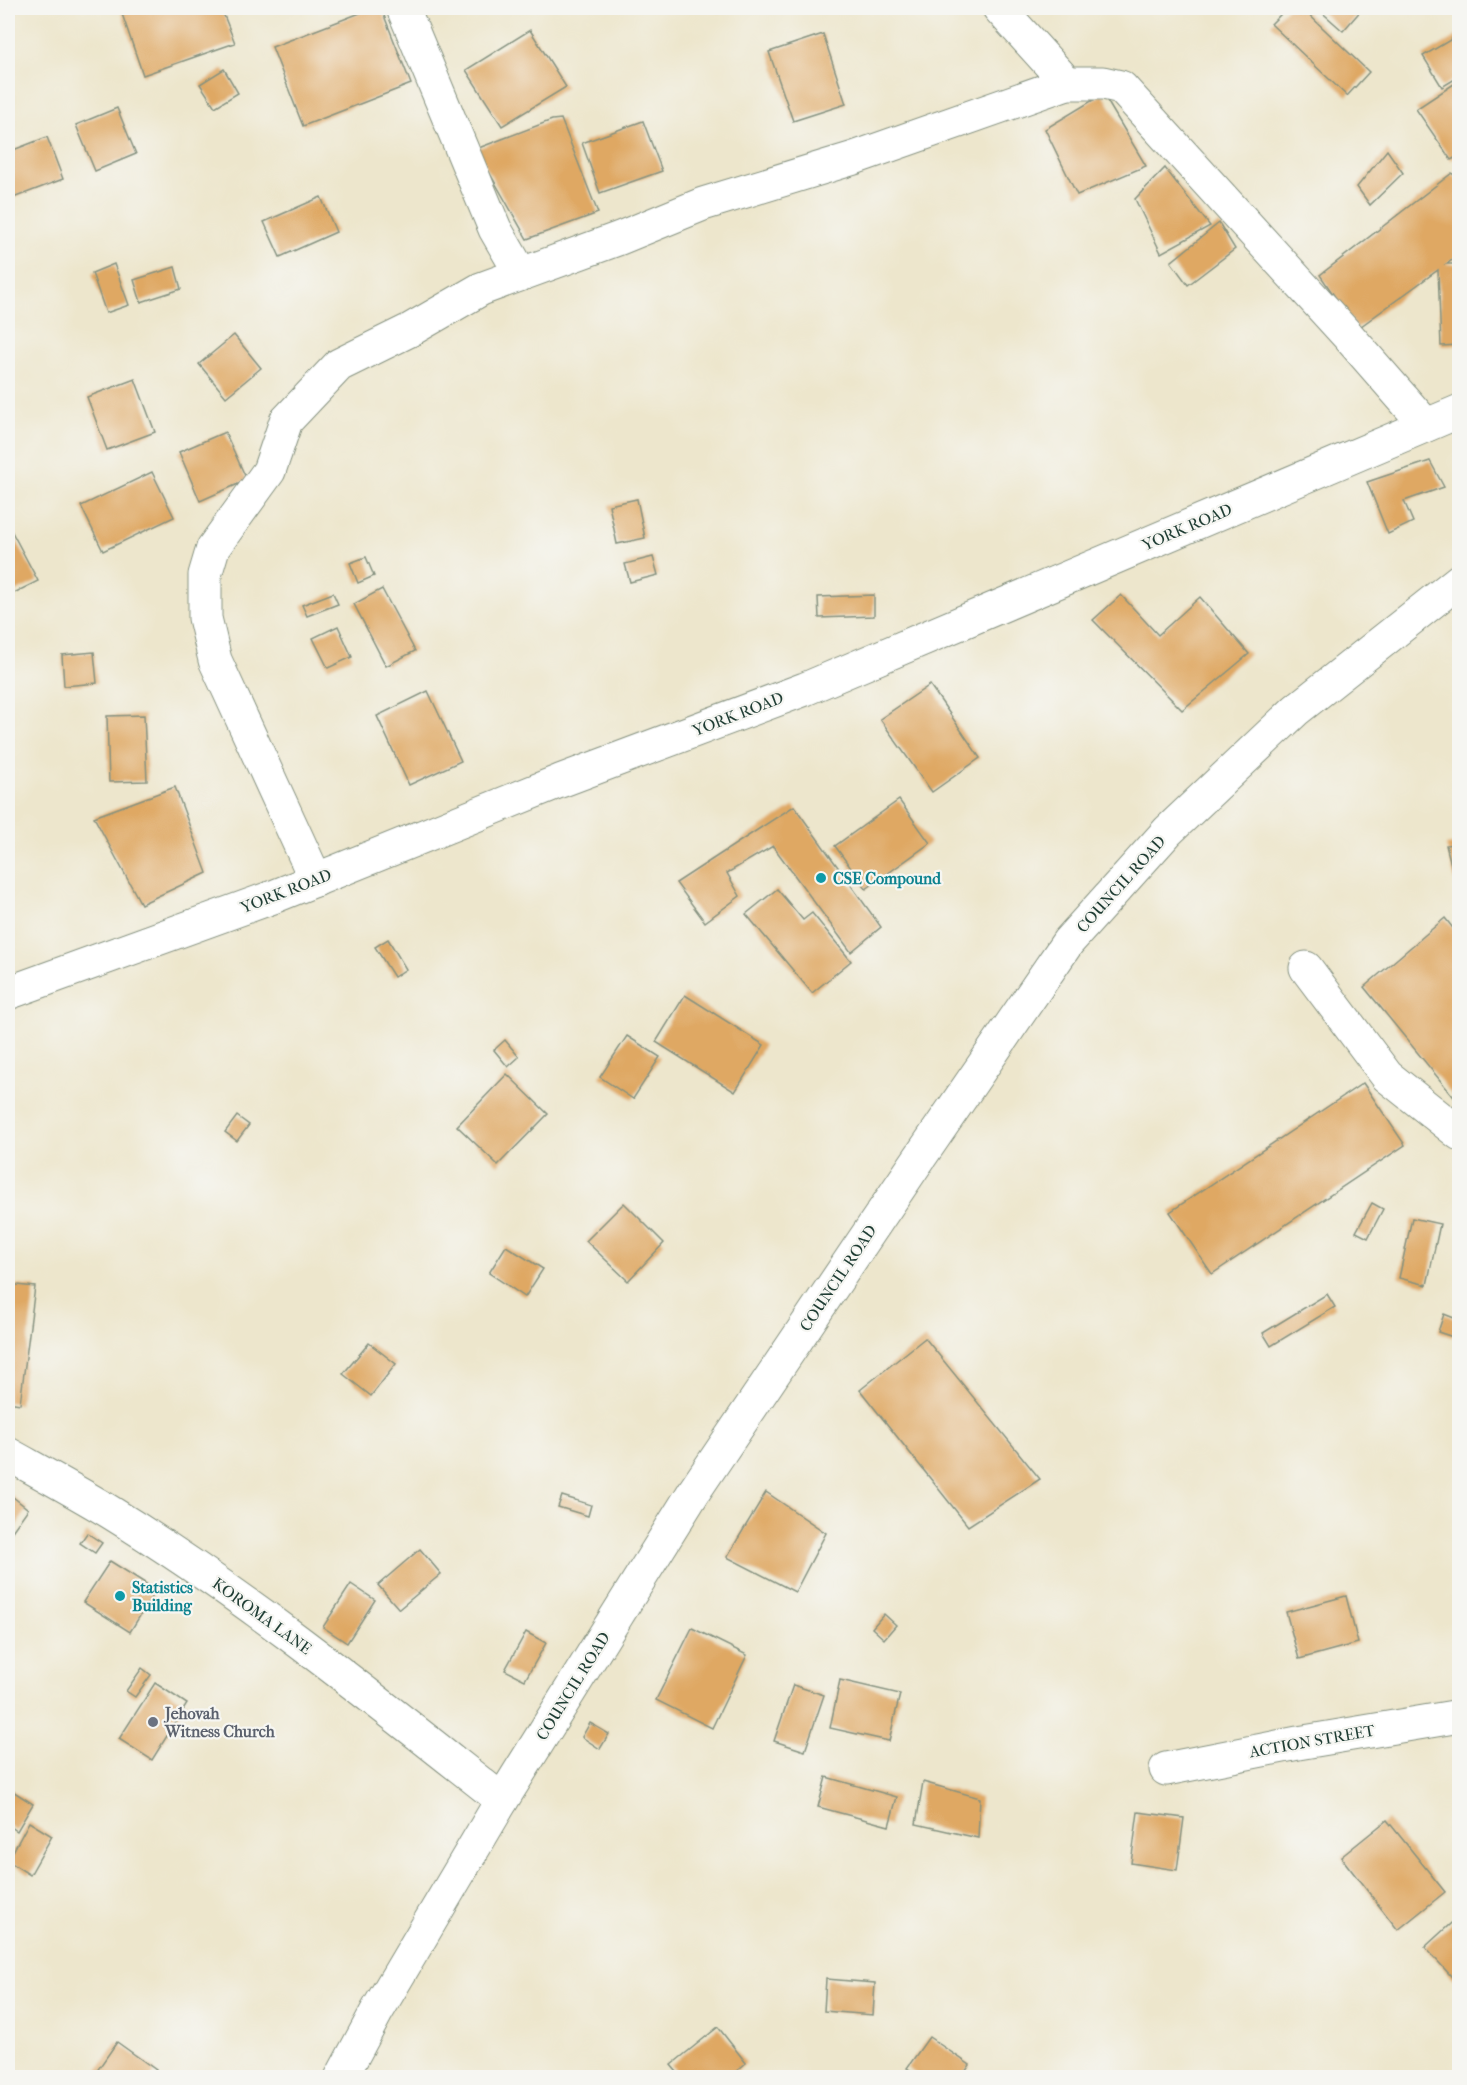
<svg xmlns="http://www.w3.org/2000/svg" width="1467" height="2085" viewBox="0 0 1467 2085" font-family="'IM FELL French Canon',serif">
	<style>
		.building { fill: #dfa864 }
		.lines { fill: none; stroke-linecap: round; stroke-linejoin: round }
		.street-casing { stroke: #869280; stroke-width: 35 }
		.street { stroke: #fff; stroke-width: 33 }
		.culture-dot { fill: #0f9aa8; stroke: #f6f6f2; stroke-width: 2 }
		.worship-dot { fill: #6b7280; stroke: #f6f6f2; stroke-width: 2 }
		.labels { text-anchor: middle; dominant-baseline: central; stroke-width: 4.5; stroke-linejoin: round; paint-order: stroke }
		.street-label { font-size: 16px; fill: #1f3d34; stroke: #f6f6f2 }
		.culture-label { font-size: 16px; font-weight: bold; fill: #0d838f; stroke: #f6f6f2; text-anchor: start }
		.worship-label { font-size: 16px; font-weight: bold; fill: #5b616d; stroke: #f6f6f2; text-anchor: start }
	</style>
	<rect width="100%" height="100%" fill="#f6f6f2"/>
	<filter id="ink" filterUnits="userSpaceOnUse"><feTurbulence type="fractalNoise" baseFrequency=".0167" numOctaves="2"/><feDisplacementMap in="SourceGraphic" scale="12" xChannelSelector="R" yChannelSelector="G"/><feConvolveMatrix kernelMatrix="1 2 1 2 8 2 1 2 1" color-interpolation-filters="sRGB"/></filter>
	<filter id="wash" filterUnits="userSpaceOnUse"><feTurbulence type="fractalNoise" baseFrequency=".008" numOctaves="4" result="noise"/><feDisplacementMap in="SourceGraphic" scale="24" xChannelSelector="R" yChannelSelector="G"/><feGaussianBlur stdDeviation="1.35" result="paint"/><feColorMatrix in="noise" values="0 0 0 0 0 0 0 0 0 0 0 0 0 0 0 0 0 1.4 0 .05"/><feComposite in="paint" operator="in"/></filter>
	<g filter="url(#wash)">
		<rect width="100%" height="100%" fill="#ede6cc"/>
		<g id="blocks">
			<!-- building -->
			<g class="building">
				<polygon points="120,8 221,8 235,43 143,75"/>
				<polygon points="373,8 381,8 411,84 303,126 272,47"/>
				<polygon points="717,8 734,8 719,13"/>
				<polygon points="1287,8 1302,8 1369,72 1347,96 1271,24"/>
				<polygon points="1317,8 1363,8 1343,31"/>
				<polygon points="530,30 566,87 502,126 466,70"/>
				<polygon points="823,34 846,104 793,121 769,52"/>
				<polygon points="1460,34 1460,76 1442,87 1423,56"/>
				<polygon points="224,69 238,93 215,107 200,84"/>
				<polygon points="1460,80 1460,155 1451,160 1416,109"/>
				<polygon points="1103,94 1146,166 1077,195 1045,129"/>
				<polygon points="117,108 136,154 95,171 76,125"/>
				<polygon points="561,119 598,213 527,239 476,149 552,120"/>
				<polygon points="643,121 662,171 600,193 582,143"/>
				<polygon points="47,137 63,179 8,200 8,152"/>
				<polygon points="1387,150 1403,173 1370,205 1357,187"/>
				<polygon points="1165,168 1210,226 1161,253 1135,199"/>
				<polygon points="1452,173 1460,182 1460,255 1446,264 1460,264 1460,345 1441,346 1438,270 1357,329 1320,275"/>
				<polygon points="321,197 336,232 280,257 264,222"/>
				<polygon points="1219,223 1235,249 1188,285 1171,262"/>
				<polygon points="114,264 129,305 106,313 92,273"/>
				<polygon points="175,267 181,289 141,302 134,280"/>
				<polygon points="234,335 261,368 226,397 199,364"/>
				<polygon points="135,379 155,432 107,450 87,397"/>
				<polygon points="225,432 247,480 200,501 179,452"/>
				<polygon points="1430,461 1444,487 1404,501 1413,522 1388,534 1367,482"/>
				<polygon points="152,472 174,517 103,551 81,506"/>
				<polygon points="637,499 645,538 617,544 609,505"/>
				<polygon points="12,532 38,581 8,596 8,534"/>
				<polygon points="366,557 374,576 358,583 350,563"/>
				<polygon points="653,557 658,575 630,582 625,564"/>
				<polygon points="382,589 415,651 386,666 354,604"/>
				<polygon points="333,593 338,604 307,616 302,605"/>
				<polygon points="874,595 874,616 819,618 818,597"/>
				<polygon points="1121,595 1158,635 1200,597 1249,654 1182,710 1093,620"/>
				<polygon points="338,626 352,657 328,668 313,638"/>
				<polygon points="94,652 97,683 64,686 62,655"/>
				<polygon points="930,685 980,758 932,792 880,719"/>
				<polygon points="428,691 461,761 409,785 377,716"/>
				<polygon points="144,715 147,781 109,782 107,716"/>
				<polygon points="175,787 207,873 141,904 94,817"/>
				<polygon points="899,800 930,843 866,889 835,846"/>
				<polygon points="794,806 881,927 851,952 773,846 727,873 740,896 705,922 676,883"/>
				<polygon points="1460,843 1460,892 1458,892 1446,845"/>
				<polygon points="777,889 803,920 812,913 851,961 812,993 746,914"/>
				<polygon points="1445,918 1460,937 1460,1099 1457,1101 1364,987"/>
				<polygon points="388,939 406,969 394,977 375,947"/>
				<polygon points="685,995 764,1045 735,1092 656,1042"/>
				<polygon points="627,1036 660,1057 633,1099 600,1077"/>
				<polygon points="505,1040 519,1057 508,1067 494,1050"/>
				<polygon points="507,1074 548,1114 498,1165 457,1126"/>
				<polygon points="1363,1083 1405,1145 1212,1274 1170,1212"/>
				<polygon points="237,1116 249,1125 237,1141 225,1132"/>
				<polygon points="624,1203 664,1243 628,1281 586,1241"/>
				<polygon points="1372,1203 1383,1209 1368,1238 1356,1232"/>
				<polygon points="1412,1218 1440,1224 1427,1285 1399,1278"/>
				<polygon points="506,1246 543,1269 525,1297 489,1273"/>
				<polygon points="8,1284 35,1287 20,1404 8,1402"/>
				<polygon points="1327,1294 1335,1307 1271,1346 1263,1333"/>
				<polygon points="1444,1314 1459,1320 1453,1337 1438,1332"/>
				<polygon points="925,1338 1040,1479 968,1526 860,1390"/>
				<polygon points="369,1343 396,1364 371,1396 343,1374"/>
				<polygon points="766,1492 826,1533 795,1592 727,1557"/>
				<polygon points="8,1493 28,1509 8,1537"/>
				<polygon points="562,1496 591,1505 588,1516 558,1507"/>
				<polygon points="87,1533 102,1543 95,1553 80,1543"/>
				<polygon points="420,1549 441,1574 399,1609 378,1585"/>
				<polygon points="110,1561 156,1590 130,1632 83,1602"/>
				<polygon points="351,1584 375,1600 347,1643 323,1627"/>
				<polygon points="1346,1596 1358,1643 1299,1659 1286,1612"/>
				<polygon points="884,1614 896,1625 884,1639 872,1628"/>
				<polygon points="692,1628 747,1655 712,1728 656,1700"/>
				<polygon points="526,1632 546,1643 525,1680 505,1670"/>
				<polygon points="142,1668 151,1675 135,1697 126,1691"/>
				<polygon points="840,1680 900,1694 889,1741 830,1728"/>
				<polygon points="155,1683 187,1704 152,1760 119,1739"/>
				<polygon points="793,1685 824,1695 805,1751 774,1741"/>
				<polygon points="590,1723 609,1734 600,1749 582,1737"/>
				<polygon points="826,1777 897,1797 889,1826 818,1807"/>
				<polygon points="923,1782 980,1798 978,1838 916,1824"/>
				<polygon points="8,1788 33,1804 17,1831 8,1825"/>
				<polygon points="1138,1812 1184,1818 1177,1870 1131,1863"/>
				<polygon points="1387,1820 1445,1892 1398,1930 1341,1857"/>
				<polygon points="29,1822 52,1836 30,1875 8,1861"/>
				<polygon points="1460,1915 1460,1986 1425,1947"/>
				<polygon points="826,1979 875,1983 873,2015 824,2011"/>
				<polygon points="718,2027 746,2063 728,2078 682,2078 671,2065"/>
				<polygon points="929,2037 970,2065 961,2078 922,2078 907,2068"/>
				<polygon points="117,2042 156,2070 151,2078 92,2078"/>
			</g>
		</g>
	</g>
	<g filter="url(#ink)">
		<use href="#blocks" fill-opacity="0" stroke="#869280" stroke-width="1.5"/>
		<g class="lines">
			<defs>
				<g id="street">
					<polyline points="403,8 495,229 521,274"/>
					<polyline points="999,8 1067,83"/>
					<polyline points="316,880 215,660 205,618 205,575 213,548 269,471 286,421 339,365 410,330 481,289 620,238 703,204 854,158 1067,83 1103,83 1121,87 1349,337 1426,425"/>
					<polyline points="1306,968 1387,1076 1460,1134"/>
					<polyline points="8,993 273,897 560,781 805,689 1460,411"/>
					<path d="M8,1454C42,1473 77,1492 110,1512C248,1597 375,1700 502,1800"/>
					<polyline points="1166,1769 1298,1743 1460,1716"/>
					<polyline points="341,2078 377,2011 502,1800 695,1490 916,1163 1068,942 1168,831 1296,710 1460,580"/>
				</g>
			</defs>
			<!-- street casing -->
			<use href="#street" class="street-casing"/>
			<!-- street -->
			<use href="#street" class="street"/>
		</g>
	</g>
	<!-- markers -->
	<g class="culture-dot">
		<circle cx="821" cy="878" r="6"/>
		<circle cx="120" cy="1596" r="6"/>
	</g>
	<circle class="worship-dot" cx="153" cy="1722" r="6"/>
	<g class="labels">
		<!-- street labels -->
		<g class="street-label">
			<text transform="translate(1187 527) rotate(-23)">YORK ROAD</text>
			<text transform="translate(738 714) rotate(-21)">YORK ROAD</text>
			<text transform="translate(1121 884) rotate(-48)">COUNCIL ROAD</text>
			<text transform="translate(286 891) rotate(-21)">YORK ROAD</text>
			<text transform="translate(838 1278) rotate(-56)">COUNCIL ROAD</text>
			<text transform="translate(262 1616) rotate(36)">KOROMA LANE</text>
			<text transform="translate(573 1686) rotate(-58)">COUNCIL ROAD</text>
			<text transform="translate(1312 1741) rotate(-10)">ACTION STREET</text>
		</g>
		<!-- culture labels -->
		<g class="culture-label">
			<text x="833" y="878">CSE Compound</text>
			<text x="132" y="1587">Statistics<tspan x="132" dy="18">Building</tspan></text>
		</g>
		<!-- worship labels -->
		<g class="worship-label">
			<text x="165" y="1713">Jehovah<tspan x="165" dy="18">Witness Church</tspan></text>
		</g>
	</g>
	<!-- margin -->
	<rect width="1467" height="2085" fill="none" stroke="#f6f6f2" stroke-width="30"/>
</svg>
